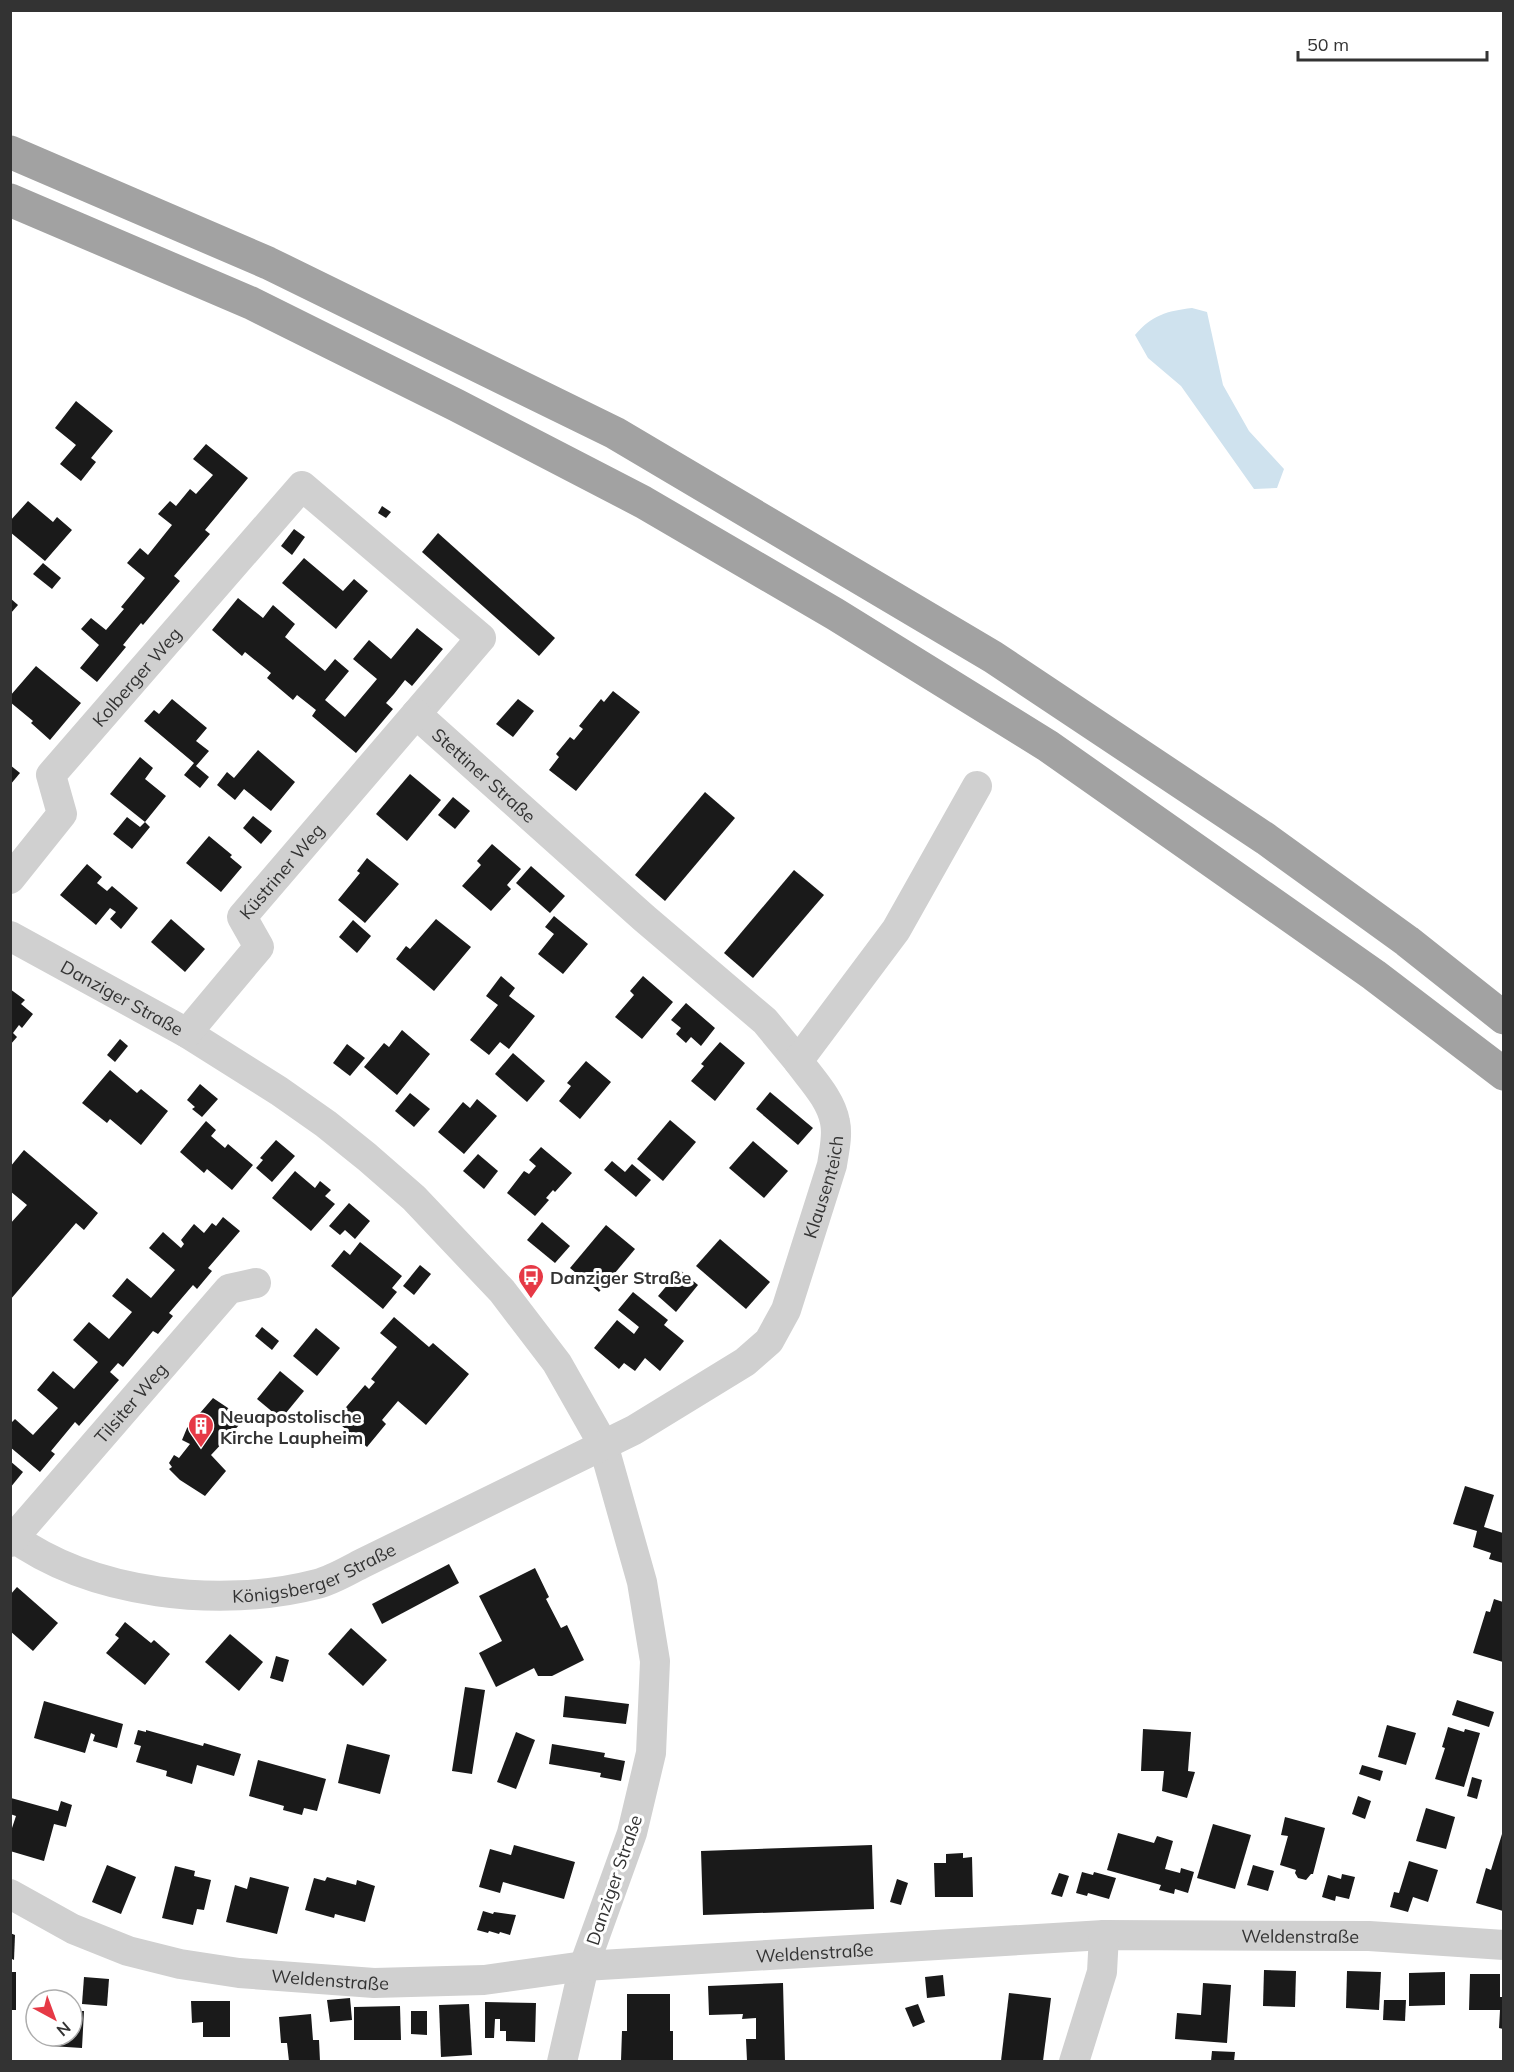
<svg xmlns="http://www.w3.org/2000/svg" width="1514" height="2072" viewBox="0 0 1514 2072" font-family="Mulish,sans-serif">
	<style>
		.water { fill: #cfe2ee }
		.building { fill: #1a1a1a }
		.lines { fill: none; stroke-linecap: round; stroke-linejoin: round }
		.minor { stroke: #d0d0d0; stroke-width: 30 }
		.trunk { stroke: #a2a2a2; stroke-width: 33 }
		.labels { text-anchor: middle; dominant-baseline: central; stroke-width: 6; stroke-linejoin: round; paint-order: stroke }
		.street-label { font-size: 18px; fill: #333; stroke: #fff }
		.poi-label { font-size: 18px; font-weight: bold; fill: #333; stroke: #fff; text-anchor: start }
	</style>
	<rect width="100%" height="100%" fill="#fff"/>
	<!-- water -->
	<path class="water" d="M1192,308L1207,312L1223,385L1249,431L1284,469L1277,488L1254,489L1181,386L1148,358L1135,335C1152,315 1167,311 1192,308Z"/>
	<!-- building -->
	<g class="building">
		<polygon points="76,401 113,431 91,458 96,462 81,481 60,464 76,445 55,428"/>
		<polygon points="206,444 248,478 205,530 210,534 174,576 180,581 143,625 141,623 123,645 126,647 97,682 80,668 99,645 81,629 91,618 106,630 124,609 121,607 145,578 127,563 140,548 148,555 172,525 158,514 170,501 176,506 190,489 196,494 213,475 193,459"/>
		<polygon points="28,501 53,522 57,517 72,530 45,561 10,532 10,521"/>
		<polygon points="382,506 391,512 386,518 378,513"/>
		<polygon points="294,529 305,537 292,555 281,546"/>
		<polygon points="438,533 555,638 539,656 422,552"/>
		<polygon points="304,558 343,591 354,579 368,591 336,629 282,583"/>
		<polygon points="43,563 61,578 52,589 33,574"/>
		<polygon points="10,598 18,605 10,614"/>
		<polygon points="238,598 263,618 273,605 295,624 285,637 325,671 335,659 349,671 325,700 345,717 377,679 353,659 369,640 391,659 417,628 443,649 412,686 405,680 394,694 386,703 393,709 356,753 312,716 316,710 297,695 293,700 267,678 271,673 245,652 242,656 212,630"/>
		<polygon points="36,666 81,703 50,740 31,723 33,721 10,702 10,696"/>
		<polygon points="613,691 640,712 576,791 549,770 559,757 556,754 570,737 574,740 583,729 579,726 601,699 604,702"/>
		<polygon points="172,699 207,728 196,741 209,751 196,766 209,777 200,788 184,775 194,763 144,721 154,710 159,714"/>
		<polygon points="518,699 534,711 513,737 496,724"/>
		<polygon points="258,750 295,782 271,811 244,789 235,800 217,785 227,772 234,778"/>
		<polygon points="140,757 153,768 145,779 166,796 145,822 150,827 132,849 113,834 127,817 140,827 145,822 110,794"/>
		<polygon points="10,765 20,773 10,785"/>
		<polygon points="410,774 441,800 407,841 376,814"/>
		<polygon points="705,792 735,818 665,901 635,875"/>
		<polygon points="453,797 470,811 455,829 438,815"/>
		<polygon points="253,816 272,831 261,844 243,828"/>
		<polygon points="209,836 232,855 230,857 242,867 221,892 186,863"/>
		<polygon points="492,844 521,869 507,885 511,889 491,911 462,886 481,865 477,861"/>
		<polygon points="367,858 399,884 365,923 338,900 360,873 357,871"/>
		<polygon points="87,864 102,877 97,883 107,891 112,886 138,908 121,929 110,919 116,912 110,908 96,925 60,895"/>
		<polygon points="531,866 565,896 550,913 516,883"/>
		<polygon points="794,870 824,895 753,978 724,953"/>
		<polygon points="554,916 588,944 563,974 538,954 554,934 545,927"/>
		<polygon points="171,919 205,949 185,972 151,942"/>
		<polygon points="436,919 471,947 434,991 396,959 406,946 410,949"/>
		<polygon points="353,920 371,936 357,953 339,937"/>
		<polygon points="501,976 515,988 509,996 535,1016 509,1049 500,1042 489,1055 470,1040 498,1005 486,996"/>
		<polygon points="643,976 673,1002 642,1039 615,1017 634,995 630,991"/>
		<polygon points="10,989 25,1000 21,1004 33,1014 22,1028 19,1025 13,1033 17,1037 10,1045"/>
		<polygon points="686,1003 715,1028 701,1046 691,1037 686,1043 676,1034 681,1028 671,1020"/>
		<polygon points="402,1030 430,1054 397,1095 364,1067 384,1043 389,1047"/>
		<polygon points="120,1039 128,1046 115,1062 107,1055"/>
		<polygon points="720,1042 745,1063 715,1101 691,1081 704,1066 701,1064"/>
		<polygon points="347,1044 365,1058 350,1076 333,1063"/>
		<polygon points="513,1053 545,1081 527,1102 495,1074"/>
		<polygon points="586,1061 611,1082 580,1119 559,1101 571,1086 567,1083"/>
		<polygon points="110,1070 137,1093 141,1089 168,1111 141,1145 110,1119 107,1123 82,1103"/>
		<polygon points="200,1084 218,1099 202,1117 192,1109 195,1107 187,1100"/>
		<polygon points="770,1092 813,1128 798,1145 756,1109"/>
		<polygon points="410,1093 430,1109 414,1127 395,1111"/>
		<polygon points="477,1099 497,1116 464,1154 438,1132 463,1102 470,1108"/>
		<polygon points="670,1120 696,1142 663,1181 637,1159"/>
		<polygon points="206,1121 216,1130 211,1136 225,1148 228,1144 253,1165 232,1190 207,1169 204,1173 180,1152"/>
		<polygon points="276,1140 295,1156 272,1182 256,1168 263,1160 260,1158"/>
		<polygon points="753,1141 788,1171 764,1198 729,1168"/>
		<polygon points="541,1147 572,1173 555,1192 553,1190 546,1198 549,1200 535,1216 507,1193 524,1171 529,1174 536,1166 529,1160"/>
		<polygon points="24,1150 98,1213 84,1230 76,1223 10,1300 10,1224 27,1205 10,1191 10,1167"/>
		<polygon points="478,1154 498,1171 484,1189 463,1171"/>
		<polygon points="612,1161 625,1172 632,1164 651,1180 636,1197 604,1170"/>
		<polygon points="295,1171 315,1188 320,1181 331,1190 325,1196 335,1204 311,1231 272,1198"/>
		<polygon points="349,1203 370,1221 355,1239 345,1230 340,1235 329,1226"/>
		<polygon points="223,1217 240,1231 208,1268 212,1271 197,1289 193,1285 169,1313 173,1316 158,1334 153,1331 123,1367 118,1363 110,1372 119,1380 79,1426 75,1422 51,1451 55,1454 40,1472 10,1447 10,1424 15,1419 33,1435 58,1408 37,1390 53,1371 74,1389 98,1362 73,1340 89,1322 109,1339 132,1312 112,1296 127,1278 151,1298 175,1270 149,1248 163,1232 181,1248 184,1244 181,1240 194,1224 204,1233 212,1223 216,1226"/>
		<polygon points="542,1222 570,1246 555,1263 527,1240"/>
		<polygon points="606,1225 635,1249 599,1292 570,1268"/>
		<polygon points="720,1239 770,1282 746,1309 696,1266"/>
		<polygon points="360,1242 402,1276 392,1288 397,1292 383,1309 331,1266 344,1250 350,1255"/>
		<polygon points="420,1265 431,1274 414,1295 403,1286"/>
		<polygon points="680,1270 698,1285 676,1312 658,1296"/>
		<polygon points="633,1292 668,1320 664,1325 684,1341 660,1371 645,1358 635,1371 624,1363 619,1369 594,1348 617,1320 634,1334 639,1327 618,1310"/>
		<polygon points="394,1317 429,1347 433,1343 469,1374 426,1425 398,1401 382,1420 386,1424 367,1447 335,1420 365,1385 369,1389 375,1382 371,1379 397,1347 380,1333"/>
		<polygon points="262,1327 279,1341 272,1350 255,1336"/>
		<polygon points="316,1328 340,1348 317,1376 293,1356"/>
		<polygon points="280,1371 304,1391 281,1419 257,1399"/>
		<polygon points="213,1398 228,1408 241,1423 211,1455 226,1471 205,1496 180,1480 169,1469 172,1467 169,1463 174,1455 179,1458 190,1444 182,1440 187,1428"/>
		<polygon points="10,1461 23,1472 10,1488"/>
		<polygon points="1465,1486 1494,1495 1484,1527 1503,1533 1503,1563 1489,1559 1491,1553 1473,1547 1477,1531 1453,1524"/>
		<polygon points="449,1564 459,1583 382,1624 372,1604"/>
		<polygon points="535,1568 549,1597 546,1599 561,1628 567,1625 584,1660 552,1676 538,1676 534,1668 496,1687 479,1653 502,1641 479,1596"/>
		<polygon points="17,1587 58,1623 33,1651 10,1631 10,1595"/>
		<polygon points="1494,1599 1503,1602 1503,1662 1473,1653 1486,1611 1490,1612"/>
		<polygon points="125,1622 151,1643 154,1640 170,1654 145,1685 106,1653 119,1638 115,1635"/>
		<polygon points="351,1628 387,1660 363,1686 328,1654"/>
		<polygon points="230,1634 263,1662 239,1691 205,1662"/>
		<polygon points="276,1656 289,1660 283,1682 270,1678"/>
		<polygon points="465,1687 485,1690 472,1774 452,1771"/>
		<polygon points="565,1696 629,1704 626,1724 563,1717"/>
		<polygon points="1457,1700 1494,1712 1489,1727 1452,1715"/>
		<polygon points="44,1701 123,1724 117,1748 93,1741 95,1735 91,1733 85,1753 34,1738"/>
		<polygon points="1387,1725 1416,1733 1406,1765 1378,1757"/>
		<polygon points="1448,1727 1464,1732 1465,1729 1480,1733 1464,1787 1435,1779 1445,1748 1442,1747"/>
		<polygon points="1143,1729 1191,1732 1188,1771 1195,1772 1187,1798 1162,1791 1164,1771 1141,1771"/>
		<polygon points="138,1730 146,1732 146,1730 203,1746 204,1743 241,1754 234,1776 197,1765 192,1784 166,1776 167,1771 136,1762 141,1746 134,1744"/>
		<polygon points="516,1732 535,1740 516,1789 497,1782"/>
		<polygon points="347,1744 390,1755 380,1794 338,1783"/>
		<polygon points="552,1744 605,1753 604,1757 625,1761 621,1781 600,1777 601,1773 549,1764"/>
		<polygon points="258,1760 326,1779 317,1811 304,1808 302,1815 283,1810 284,1806 249,1796"/>
		<polygon points="1362,1765 1383,1771 1380,1781 1359,1774"/>
		<polygon points="1472,1777 1482,1780 1477,1799 1467,1796"/>
		<polygon points="1358,1796 1371,1801 1365,1819 1352,1814"/>
		<polygon points="11,1798 58,1811 61,1801 72,1805 66,1827 54,1824 44,1861 10,1851 10,1834 16,1816 10,1814"/>
		<polygon points="1426,1808 1455,1817 1446,1849 1416,1841"/>
		<polygon points="1285,1817 1325,1828 1313,1874 1311,1874 1306,1880 1298,1878 1295,1873 1296,1870 1280,1865 1288,1836 1281,1835"/>
		<polygon points="1213,1824 1251,1835 1235,1889 1197,1878"/>
		<polygon points="1118,1833 1154,1843 1157,1836 1173,1841 1165,1869 1180,1873 1181,1868 1194,1872 1188,1893 1175,1889 1174,1894 1159,1890 1161,1885 1107,1870"/>
		<polygon points="1502,1834 1503,1835 1503,1911 1476,1903 1486,1868 1491,1870"/>
		<polygon points="514,1845 575,1862 564,1899 503,1882 500,1893 479,1887 490,1849 511,1855"/>
		<polygon points="872,1845 874,1909 703,1915 701,1851"/>
		<polygon points="963,1853 963,1858 972,1857 973,1897 935,1897 934,1863 946,1863 946,1854"/>
		<polygon points="1409,1861 1438,1870 1428,1902 1413,1897 1408,1912 1390,1907 1394,1892 1399,1893"/>
		<polygon points="107,1865 136,1877 121,1914 92,1902"/>
		<polygon points="1253,1865 1274,1871 1268,1891 1247,1885"/>
		<polygon points="175,1866 195,1871 194,1876 211,1880 204,1910 197,1909 193,1925 162,1918"/>
		<polygon points="1082,1872 1093,1875 1094,1872 1116,1878 1109,1899 1088,1893 1087,1896 1076,1893"/>
		<polygon points="1059,1873 1069,1876 1062,1897 1051,1894"/>
		<polygon points="1342,1874 1355,1877 1349,1899 1336,1896 1335,1901 1322,1897 1328,1875 1341,1879"/>
		<polygon points="250,1877 289,1887 277,1934 226,1922 235,1885 247,1889"/>
		<polygon points="327,1877 356,1885 357,1880 375,1886 365,1922 335,1914 334,1918 305,1910 314,1878 325,1881"/>
		<polygon points="897,1879 908,1883 901,1905 890,1902"/>
		<polygon points="483,1911 493,1914 494,1912 516,1915 510,1935 500,1932 499,1934 489,1931 488,1933 477,1930"/>
		<polygon points="10,1933 15,1935 14,1960 10,1958"/>
		<polygon points="1264,1970 1296,1971 1295,2007 1263,2006"/>
		<polygon points="1347,1971 1381,1972 1379,2010 1346,2008"/>
		<rect x="10" y="1972" width="6" height="38"/>
		<polygon points="1445,1972 1445,2005 1409,2006 1409,1973"/>
		<polygon points="1470,1974 1500,1974 1500,1997 1503,1997 1503,2029 1499,2028 1500,2010 1469,2010"/>
		<polygon points="943,1975 945,1996 927,1998 925,1977"/>
		<polygon points="84,1977 109,1979 107,2006 82,2004"/>
		<polygon points="783,1983 785,2061 747,2061 746,2039 756,2039 756,2018 742,2019 743,2014 709,2015 708,1986"/>
		<polygon points="1203,1983 1231,1985 1227,2043 1175,2039 1177,2013 1201,2015"/>
		<polygon points="1009,1993 1051,1998 1043,2061 1001,2061"/>
		<polygon points="627,1994 670,1994 670,2031 673,2031 673,2061 621,2061 622,2031 627,2031"/>
		<polygon points="350,1998 352,2020 330,2022 327,2000"/>
		<polygon points="1384,2000 1406,2000 1405,2021 1383,2020"/>
		<polygon points="191,2001 230,2001 230,2037 203,2037 203,2022 192,2023"/>
		<polygon points="485,2002 536,2003 535,2042 506,2041 506,2031 500,2031 500,2019 495,2019 494,2038 485,2038"/>
		<polygon points="469,2004 472,2055 441,2057 439,2005"/>
		<polygon points="918,2004 925,2022 913,2027 905,2008"/>
		<polygon points="400,2006 401,2040 354,2040 354,2007"/>
		<polygon points="72,2011 84,2011 82,2048 51,2046 51,2036 72,2036"/>
		<polygon points="411,2011 427,2011 427,2035 411,2034"/>
		<polygon points="311,2014 313,2040 319,2040 320,2061 289,2061 287,2043 281,2043 279,2017"/>
		<polygon points="1212,2051 1235,2052 1234,2061 1211,2061"/>
	</g>
	<g class="lines">
		<!-- minor -->
		<g class="minor">
			<path id="s1" d="M10,879L62,814L51,775L302,486L481,638L416,714L644,918L765,1021L798,1061"/>
			<path id="s2" d="M10,936L187,1033L279,1091L326,1124L367,1157L414,1198L502,1291L557,1363L603,1444L642,1582L655,1661L651,1753L632,1833L584,1966L562,2062"/>
			<path id="s3" d="M187,1033L259,947L242,917L416,714"/>
			<path id="s4" d="M10,1535C91,1595 221,1609 317,1584C333,1580 349,1570 363,1563L634,1430L745,1362L769,1341L786,1310L832,1165C834,1151 838,1136 835,1122C831,1099 811,1079 798,1061L896,930L977,786"/>
			<path id="s5" d="M10,1542L229,1289L256,1283"/>
			<path id="s6" d="M10,1894L73,1929L128,1951L180,1964L239,1973L374,1983L484,1980L584,1966L1104,1935L1369,1936L1504,1945"/>
			<polyline points="1074,2062 1102,1972 1104,1935"/>
		</g>
		<!-- trunk -->
		<g class="trunk">
			<polyline points="10,152 268,263 615,433 993,657 1266,839 1407,941 1504,1018"/>
			<polyline points="10,200 251,303 456,405 643,502 835,614 1048,746 1374,975 1504,1074"/>
		</g>
	</g>
	<!-- icons -->
	<defs>
		<symbol id="bus-pin" viewBox="-11 -11 22 30"><path d="M0 17L-7.5 6A9.5 9.5 0 1 1 7.5 6Z" fill="#e63946" stroke="#fff"/><path d="M-5-6H5V4H4V6H2V4H-2V6H-4V4H-5ZM-3.5-4V0h7V-4ZM-3.5 1.2v1.5H-2V1.2ZM2 1.2v1.5H3.5V1.2Z" fill="#fff"/></symbol>
		<symbol id="building-pin" viewBox="-11 -11 22 30"><path d="M0 17L-7.5 6A9.5 9.5 0 1 1 7.5 6Z" fill="#e63946" stroke="#fff"/><path d="M-4-6H4V6H1V3H-1V6H-4ZM-2.5-4.3h1.7v1.8h-1.7ZM.8-4.3h1.7v1.8H.8ZM-2.5-1h1.7V.8h-1.7ZM.8-1h1.7V.8H.8Z" fill="#fff"/></symbol>
	</defs>
	<g fill-rule="evenodd">
		<use href="#bus-pin" x="516" y="1262" width="30" height="40"/>
		<use href="#building-pin" x="186" y="1411" width="30" height="40"/>
	</g>
	<g class="labels">
		<!-- street labels -->
		<g class="street-label">
			<text stroke="none"><textPath href="#s1" startOffset="254">Kolberger Weg</textPath></text>
			<text stroke="none"><textPath href="#s1" startOffset="933">Stettiner Straße</textPath></text>
			<text stroke="none"><textPath href="#s3" startOffset="207">Küstriner Weg</textPath></text>
			<text stroke="none"><textPath href="#s2" startOffset="128">Danziger Straße</textPath></text>
			<text stroke="none"><textPath href="#s4" startOffset="999">Klausenteich</textPath></text>
			<text stroke="none"><textPath href="#s5" startOffset="184">Tilsiter Weg</textPath></text>
			<text stroke="none"><textPath href="#s4" startOffset="320">Königsberger Straße</textPath></text>
			<text transform="translate(614 1880) rotate(-71)">Danziger Straße</text>
			<text stroke="none"><textPath href="#s6" startOffset="1308">Weldenstraße</textPath></text>
			<text stroke="none"><textPath href="#s6" startOffset="822">Weldenstraße</textPath></text>
			<text stroke="none"><textPath href="#s6" startOffset="336">Weldenstraße</textPath></text>
		</g>
		<!-- poi labels -->
		<g class="poi-label">
			<text x="550" y="1277">Danziger Straße</text>
			<text x="220" y="1416">Neuapostolische<tspan x="220" dy="21">Kirche Laupheim</tspan></text>
		</g>
	</g>
	<!-- border -->
	<rect width="1514" height="2072" fill="none" stroke="#333333" stroke-width="24"/>
	<!-- north arrow -->
	<g transform="translate(54 2018) rotate(139)"><circle r="28" fill="#ffffff" stroke="#adadad" stroke-width="1.5"/>
	<path d="M0-4.5L10 22L0 15L-10 22Z" fill="#e63946"/>
	<text y="-9" font-size="16" font-weight="bold" text-anchor="middle" fill="#333333">N</text>
	</g>
	<!-- scale -->
	<path d="M1298 51v9h189v-9" fill="none" stroke="#333333" stroke-width="3"/>
	<text x="1307" y="51" font-size="18" fill="#333333" stroke="#ffffff" stroke-width="4.5" paint-order="stroke">50 m</text>
</svg>
